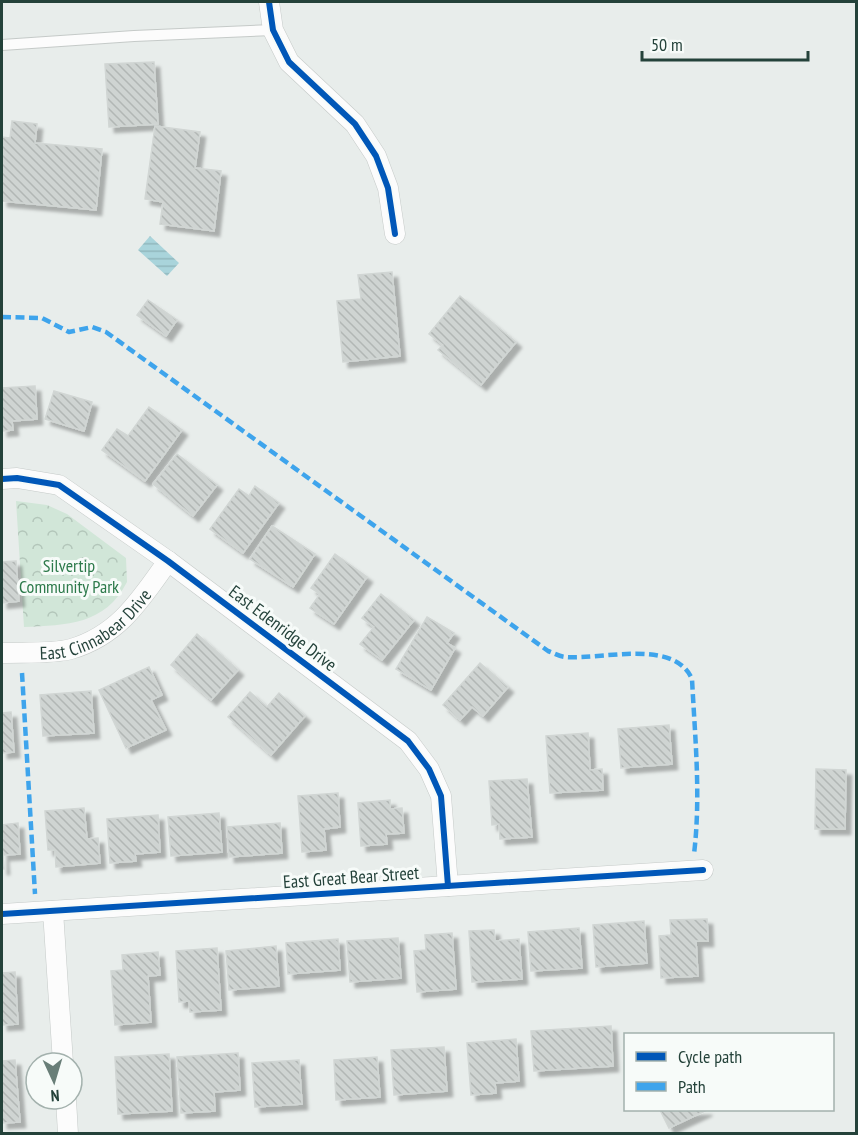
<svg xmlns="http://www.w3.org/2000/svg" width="858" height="1135" viewBox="0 0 858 1135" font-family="'PT Sans Narrow',sans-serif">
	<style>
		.park { fill: url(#park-crowns) }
		.water { fill: url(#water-rules) }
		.building { fill: url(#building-back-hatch); stroke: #d1d6d4; stroke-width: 1.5; filter: url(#shadow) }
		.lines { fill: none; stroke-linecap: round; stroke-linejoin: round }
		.service-casing { stroke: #c5cac8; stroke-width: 12 }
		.minor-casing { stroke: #c5cac8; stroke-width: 21 }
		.service { stroke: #fcfcfc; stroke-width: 10 }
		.minor { stroke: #fcfcfc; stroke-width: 20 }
		.quiet { stroke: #3ea4ec; stroke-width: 4.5; stroke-dasharray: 9 4.5; stroke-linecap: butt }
		.cycleway-casing { stroke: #f7fbf9; stroke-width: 10 }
		.cycleway { stroke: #0057b8; stroke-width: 6 }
		.labels { text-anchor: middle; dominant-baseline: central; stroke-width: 6; stroke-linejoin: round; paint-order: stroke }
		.park-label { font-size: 18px; fill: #2d7a4b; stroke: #f7fbf9 }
		.street-label { font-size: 18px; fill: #24423a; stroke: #f7fbf9 }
	</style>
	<defs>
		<pattern id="park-crowns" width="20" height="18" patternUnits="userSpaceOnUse" patternTransform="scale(1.5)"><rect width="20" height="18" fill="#d1e6d8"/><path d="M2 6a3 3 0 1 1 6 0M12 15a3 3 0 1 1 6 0" fill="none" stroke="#b3c6ba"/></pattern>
		<pattern id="water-rules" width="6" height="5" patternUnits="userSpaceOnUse" patternTransform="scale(1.5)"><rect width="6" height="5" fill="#a9d4db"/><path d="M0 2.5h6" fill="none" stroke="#91b7bd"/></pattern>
		<pattern id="building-back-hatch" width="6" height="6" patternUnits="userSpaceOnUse" patternTransform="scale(1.5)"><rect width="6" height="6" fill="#cfd4d2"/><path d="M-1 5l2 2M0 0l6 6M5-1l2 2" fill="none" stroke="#b2b7b5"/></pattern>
		<filter id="shadow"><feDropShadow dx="5.5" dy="5.5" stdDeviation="1.5" flood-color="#0004"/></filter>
	</defs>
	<rect width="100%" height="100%" fill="#e8edeb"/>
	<!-- park -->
	<path class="park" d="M16,501L47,505L67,514L126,558L127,582C105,625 67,625 24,627Z"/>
	<!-- water -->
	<polygon class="water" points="150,236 179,263 167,276 138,250"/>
	<!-- building -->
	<g class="building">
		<polygon points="154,62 158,124 109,127 105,64"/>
		<polygon points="12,121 37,124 35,143 102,149 96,210 2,201 2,137 10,138"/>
		<polygon points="155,126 200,132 195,168 221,171 214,231 160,224 163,202 145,199"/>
		<polygon points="392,272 400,356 343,362 337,301 361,299 358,275"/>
		<polygon points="460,296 516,342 481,385 438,350 443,345 429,334"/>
		<polygon points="148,300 177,320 166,336 137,315"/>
		<polygon points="35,386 37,419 12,421 13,430 2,431 2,388"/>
		<polygon points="54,391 92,402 84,431 45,419"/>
		<polygon points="149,407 182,430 145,481 102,450 117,429 128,436"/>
		<polygon points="177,454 217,485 193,516 153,484"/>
		<polygon points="255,486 279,503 243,553 210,529 239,489 249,496"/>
		<polygon points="272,526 315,554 293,587 250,559"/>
		<polygon points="335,554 367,577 334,624 310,608 320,594 311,588"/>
		<polygon points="16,561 19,601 2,603 2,562"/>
		<polygon points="381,594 414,620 382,660 360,644 374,627 362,618"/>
		<polygon points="427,617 454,633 447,643 455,648 431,690 396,669"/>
		<polygon points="197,634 238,670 211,700 171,665"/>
		<polygon points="480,663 508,687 483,716 472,707 460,720 443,705"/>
		<polygon points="149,667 162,695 151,700 166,730 126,748 99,690"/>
		<polygon points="91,691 94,733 43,736 40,695"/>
		<polygon points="250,692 267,707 279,693 305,716 271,755 228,717"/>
		<polygon points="11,712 14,752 2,753 2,713"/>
		<polygon points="669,725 672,764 621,768 618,729"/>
		<polygon points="588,733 590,770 602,769 603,790 550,793 546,736"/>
		<polygon points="816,769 846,770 845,829 815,829"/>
		<polygon points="527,779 532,837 500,839 499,824 492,825 489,781"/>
		<polygon points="338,793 340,827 324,829 326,850 302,852 298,796"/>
		<polygon points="390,800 390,809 402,808 404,833 386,834 387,844 361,846 358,803"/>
		<polygon points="84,808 87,839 98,838 100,863 56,867 55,850 48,850 45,811"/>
		<polygon points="219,813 222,852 171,856 168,817"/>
		<polygon points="158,815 160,852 135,854 136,861 110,863 107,819"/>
		<polygon points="18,823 20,854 3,855 4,869 2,869 2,825"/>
		<polygon points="280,823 282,853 229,857 227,827"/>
		<polygon points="707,919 708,941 696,941 698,976 661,978 659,936 671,935 670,920"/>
		<polygon points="644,921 647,963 596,967 593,925"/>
		<polygon points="579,928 582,968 531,971 528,932"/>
		<polygon points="494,930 495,941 519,939 522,979 472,982 469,931"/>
		<polygon points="452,933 456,989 417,992 414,951 426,950 425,935"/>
		<polygon points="398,938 401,978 350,982 347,941"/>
		<polygon points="338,939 340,970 288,974 286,943"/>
		<polygon points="276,946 279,986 229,990 226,951"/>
		<polygon points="217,948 221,1010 190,1012 189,1001 179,1002 176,951"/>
		<polygon points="158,952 160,975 148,976 151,1022 115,1025 111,971 123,970 122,955"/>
		<polygon points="15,972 18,1024 2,1025 2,973"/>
		<polygon points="611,1026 613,1066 534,1071 531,1031"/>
		<polygon points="516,1039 519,1081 495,1083 496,1093 471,1095 467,1043"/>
		<polygon points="444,1047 447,1091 394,1095 391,1050"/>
		<polygon points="238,1053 240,1090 214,1092 215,1111 181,1113 177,1057"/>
		<polygon points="169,1054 172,1111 118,1114 115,1057"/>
		<polygon points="377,1057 380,1097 336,1100 334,1060"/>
		<polygon points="15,1060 20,1122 2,1123 2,1061"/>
		<polygon points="299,1060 302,1104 255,1107 252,1063"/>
		<polygon points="660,1110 707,1110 669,1128"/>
	</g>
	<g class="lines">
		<defs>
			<polyline id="service" points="2,45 134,36 273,30"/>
			<g id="minor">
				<polyline points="269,2 273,30 289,62 355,124 376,156 388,188 395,234"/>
				<polyline points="2,479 17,478 59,485 168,561 408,741 429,769 441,796 448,886"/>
				<path id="s1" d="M2,653C21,652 53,654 71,649C119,635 141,599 168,561"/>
				<polyline points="53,911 63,1063"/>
				<polyline points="2,914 703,870"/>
				<polyline points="66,1099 68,1134"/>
			</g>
		</defs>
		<!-- service casing -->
		<use href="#service" class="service-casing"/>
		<!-- minor casing -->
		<use href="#minor" class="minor-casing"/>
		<!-- service -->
		<use href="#service" class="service"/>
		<!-- minor -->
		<use href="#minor" class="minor"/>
		<!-- quiet -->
		<g class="quiet">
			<path d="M2,317L42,318L69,332L92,327L106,332L548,651C554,653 560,657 566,657C602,660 674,638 692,679C695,738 701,796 694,854"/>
			<polyline points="22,673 35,894"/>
		</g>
		<defs>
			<g id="cycleway">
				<polyline points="269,2 273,30 289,62 355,124 376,156 388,188 395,234"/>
				<polyline points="2,479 17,478 59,485 168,561 408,741 429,769 441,796 448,886"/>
				<polyline points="2,914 703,870"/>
			</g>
		</defs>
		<!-- cycleway casing -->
		<use href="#cycleway" class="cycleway-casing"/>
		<!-- cycleway -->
		<use href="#cycleway" class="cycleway"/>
	</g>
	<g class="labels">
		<!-- park labels -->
		<g class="park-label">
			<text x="69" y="565">Silvertip<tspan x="69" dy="21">Community Park</tspan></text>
		</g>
		<!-- street labels -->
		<g class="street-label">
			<text stroke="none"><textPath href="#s1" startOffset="102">East Cinnabear Drive</textPath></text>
			<text transform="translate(283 628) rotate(37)">East Edenridge Drive</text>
			<text transform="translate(351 877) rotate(-4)">East Great Bear Street</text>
		</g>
	</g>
	<!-- border -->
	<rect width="858" height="1135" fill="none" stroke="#24423a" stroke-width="6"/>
	<!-- legend -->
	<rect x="624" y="1033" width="210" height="78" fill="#f7fbf9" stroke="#a3b1ad" stroke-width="1.5"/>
	<rect x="636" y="1052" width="30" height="9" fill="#0057b8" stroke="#a3b1ad" stroke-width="1.5"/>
	<text x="678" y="1063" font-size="18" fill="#24423a">Cycle path</text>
	<rect x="636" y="1082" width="30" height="9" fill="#3ea4ec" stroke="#a3b1ad" stroke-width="1.5"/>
	<text x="678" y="1093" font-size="18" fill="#24423a">Path</text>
	<!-- north arrow -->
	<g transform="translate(54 1081) rotate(176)"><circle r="28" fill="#f7fbf9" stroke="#a3b1ad" stroke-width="1.5"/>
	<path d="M0-4.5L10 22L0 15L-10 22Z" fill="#697e78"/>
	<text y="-9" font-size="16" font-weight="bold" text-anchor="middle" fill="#24423a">N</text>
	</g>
	<!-- scale -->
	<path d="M642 51v9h166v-9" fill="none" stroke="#24423a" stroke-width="3"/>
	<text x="651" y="51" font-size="18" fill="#24423a" stroke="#f7fbf9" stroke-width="4.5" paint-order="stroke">50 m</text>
</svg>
